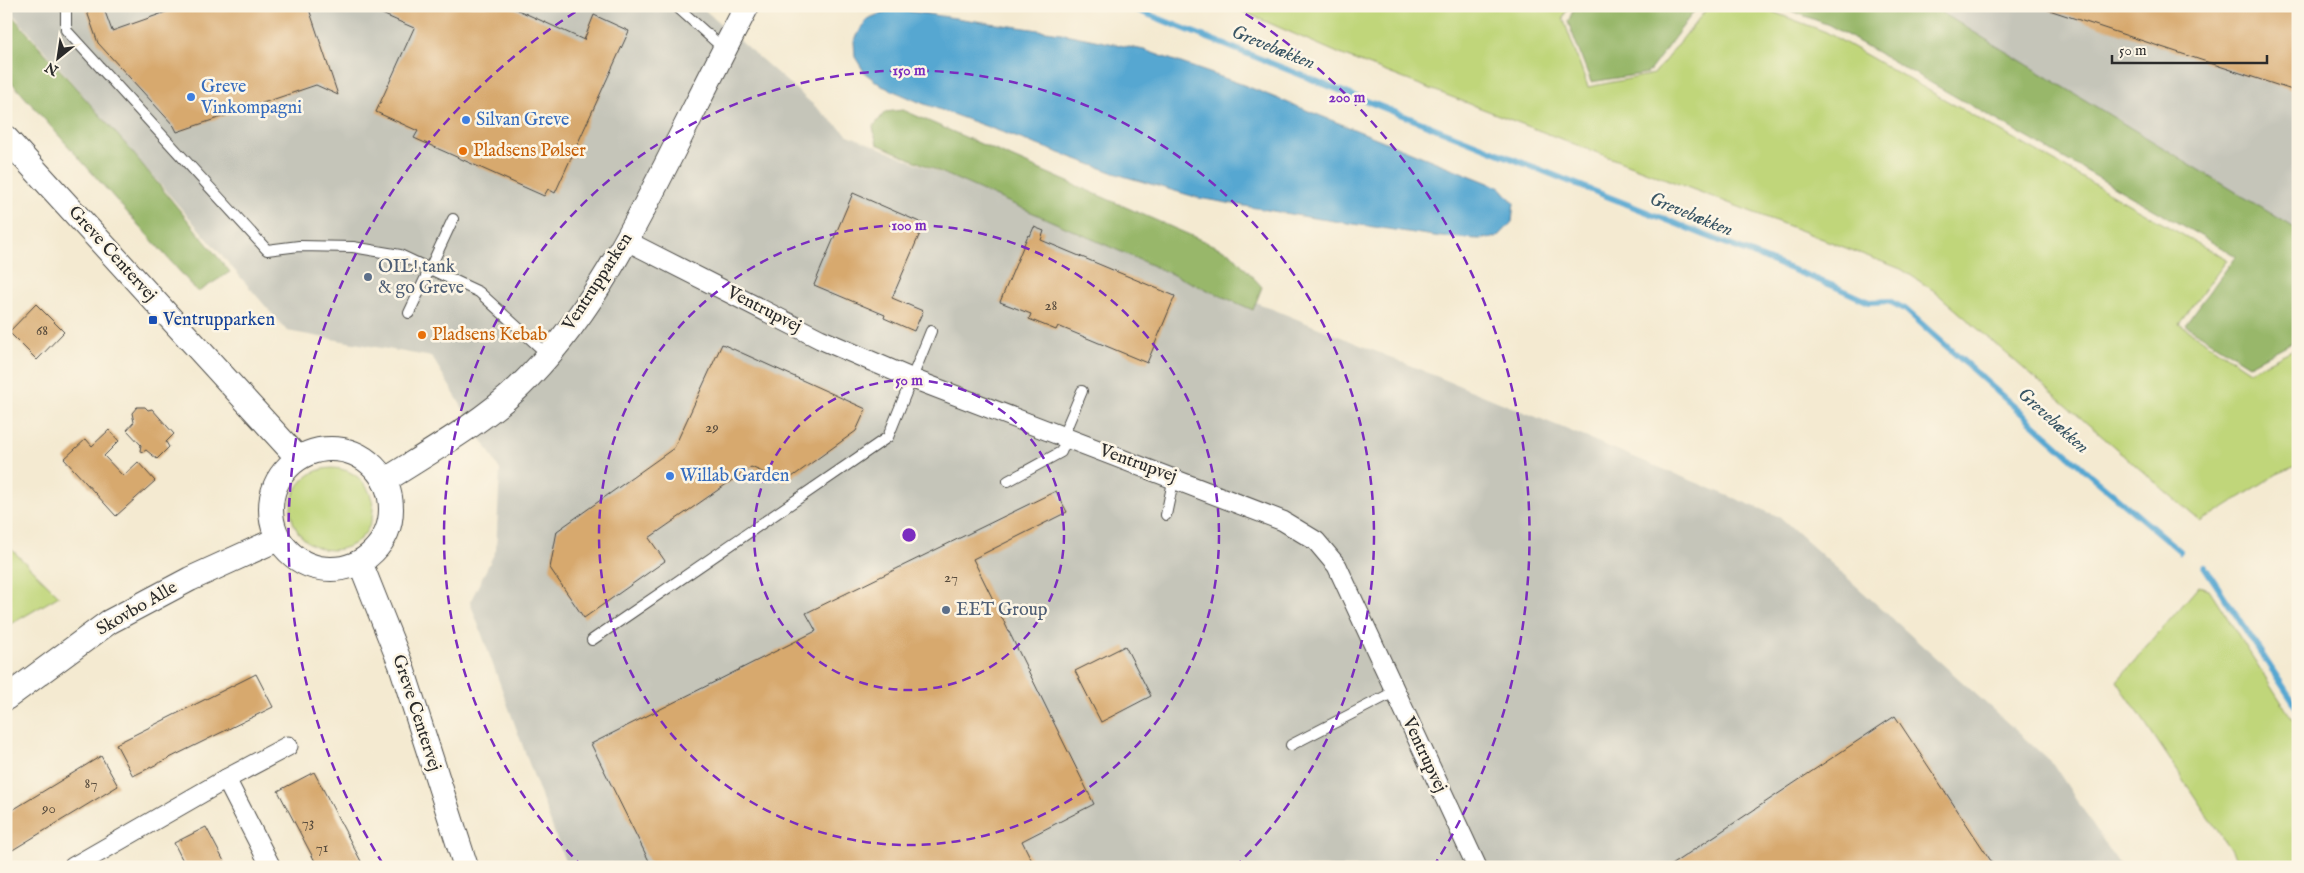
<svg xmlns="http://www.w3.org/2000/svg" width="2304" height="873" viewBox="0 0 2304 873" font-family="'IM FELL English',serif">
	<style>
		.industrial { fill: #c5c5b9 }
		.green { fill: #c0d67a; stroke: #768052 }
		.forest { fill: #98b76a; stroke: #62714a }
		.water { fill: #56a7d1; stroke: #40697e }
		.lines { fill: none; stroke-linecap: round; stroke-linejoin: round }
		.stream { stroke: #56a7d1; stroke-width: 6 }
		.building { fill: #d7a96e }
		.service-casing { stroke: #494844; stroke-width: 12 }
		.minor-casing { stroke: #494844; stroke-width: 21 }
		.tertiary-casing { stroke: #494844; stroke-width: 26 }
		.service { stroke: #fff; stroke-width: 10 }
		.minor { stroke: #fff; stroke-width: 19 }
		.tertiary { stroke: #fff; stroke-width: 24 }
		.ring { fill: none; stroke: #7b2cbf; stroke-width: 2.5; stroke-dasharray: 9 6 }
		.shop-dot { fill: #3f7fe0; stroke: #fcf5e5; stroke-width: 2 }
		.food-dot { fill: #e8710a; stroke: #fcf5e5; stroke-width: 2 }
		.service-dot { fill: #5c6f8a; stroke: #fcf5e5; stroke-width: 2 }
		.transit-dot { fill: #1a4fb4; stroke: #fcf5e5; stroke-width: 2 }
		.labels { text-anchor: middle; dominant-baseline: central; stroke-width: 5; stroke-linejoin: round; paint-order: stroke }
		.number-label { font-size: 15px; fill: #564a3c }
		.shop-label { font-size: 18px; fill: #366cbe; stroke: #fcf5e5; text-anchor: start }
		.food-label { font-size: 18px; fill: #c56008; stroke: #fcf5e5; text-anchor: start }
		.street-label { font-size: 18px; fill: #2b2b2b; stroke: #fcf5e5 }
		.service-label { font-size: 18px; fill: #4e5e75; stroke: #fcf5e5; text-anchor: start }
		.transit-label { font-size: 18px; fill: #164399; stroke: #fcf5e5; text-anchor: start }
		.water-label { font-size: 19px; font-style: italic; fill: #3a5665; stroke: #fcf5e5 }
		.centre { fill: #7b2cbf; stroke: #fcf5e5; stroke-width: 2.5 }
		.ring-label { font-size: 15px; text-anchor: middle; font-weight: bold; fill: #7b2cbf; stroke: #fcf5e5; stroke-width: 5; stroke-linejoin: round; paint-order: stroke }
	</style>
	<rect width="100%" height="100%" fill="#fcf5e5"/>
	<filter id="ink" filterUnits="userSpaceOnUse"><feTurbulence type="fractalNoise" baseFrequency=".02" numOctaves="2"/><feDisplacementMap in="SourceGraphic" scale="10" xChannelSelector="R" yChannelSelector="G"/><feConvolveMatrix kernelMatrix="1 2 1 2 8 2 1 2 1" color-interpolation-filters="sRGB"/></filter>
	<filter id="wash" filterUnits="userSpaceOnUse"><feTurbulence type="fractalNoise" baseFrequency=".0096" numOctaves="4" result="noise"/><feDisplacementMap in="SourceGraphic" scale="20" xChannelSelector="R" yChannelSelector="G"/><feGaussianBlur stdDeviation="1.12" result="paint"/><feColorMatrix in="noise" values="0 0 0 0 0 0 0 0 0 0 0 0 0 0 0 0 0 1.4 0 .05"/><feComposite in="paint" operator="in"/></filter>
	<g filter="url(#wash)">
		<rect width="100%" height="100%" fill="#f4ead1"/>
		<!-- industrial -->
		<g class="industrial">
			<polygon points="6,6 700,6 848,135 1780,517 2053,764 2121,867 567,867 470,602 496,550 500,470 432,357 287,331"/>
			<polygon points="1778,6 2298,6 2298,291 1829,25"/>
		</g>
		<!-- green -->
		<g class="green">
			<polygon points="1230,6 1568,6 1563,18 1588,87 1654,74 1709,6 1757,6 1826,32 2227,260 2179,324 2250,371 2298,347 2298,465 2277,474 2201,522 1933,290 1901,269 1347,57"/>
			<circle cx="332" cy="509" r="41"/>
			<polygon points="6,544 59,596 6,627"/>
			<polygon points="2199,586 2209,589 2298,728 2298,867 2242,867 2117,681"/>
		</g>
		<!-- forest -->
		<g class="forest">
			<polygon points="1575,6 1698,6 1648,73 1591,82 1568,22"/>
			<polygon points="1778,6 1931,6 2298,230 2298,339 2249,365 2185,325 2236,256 1829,25"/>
			<polygon points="6,9 129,148 230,272 198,292 6,76"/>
			<polygon points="903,110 1231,253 1262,287 1253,310 877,144 873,127 885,112"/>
		</g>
		<!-- water -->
		<polygon class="water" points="892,9 1060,33 1144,50 1241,84 1501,188 1514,203 1512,222 1498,237 1479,239 1441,237 1307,217 1199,198 1123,176 919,102 882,86 865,73 855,57 854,41 867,19"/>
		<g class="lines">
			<!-- stream -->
			<g class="stream">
				<polyline points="1127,6 1836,287 1869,302 1889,301 1905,309 2096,480 2180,551"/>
				<polyline points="2204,566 2298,709"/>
			</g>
		</g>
		<g id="blocks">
			<!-- building -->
			<g class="building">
				<polygon points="85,6 103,6 112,31 183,6 308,6 338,95 316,85 177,132 174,126 98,43"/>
				<polygon points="364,6 509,6 584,40 594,15 629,31 555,193 548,189 544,196 414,138 418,131 376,112 414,28"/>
				<polygon points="2298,6 2298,92 2040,7 2040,6"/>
				<polygon points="853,193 924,224 892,298 923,311 914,331 884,318 885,315 814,285"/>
				<polygon points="1034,227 1044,231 1041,240 1175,296 1147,363 1058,326 1056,330 1029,319 1031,314 1000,302 1028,235 1030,236"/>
				<polygon points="36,304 64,332 37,360 9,332"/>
				<polygon points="722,344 866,409 856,431 785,482 751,467 649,538 665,561 584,618 550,568 557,531 674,448"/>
				<polygon points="137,407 145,407 148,410 152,409 174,434 166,442 169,447 157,459 146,450 143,452 140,451 141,445 127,430 134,422 132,413"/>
				<polygon points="109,430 119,441 104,456 123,476 138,462 155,481 116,516 64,459 86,439 92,446"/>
				<polygon points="1056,491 1067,512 973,559 1094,804 1022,841 1035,867 652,867 591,744 816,631 806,613"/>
				<polygon points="1125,646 1151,696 1101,722 1075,671"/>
				<polygon points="256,674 273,707 133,776 116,744"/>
				<polygon points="1895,716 1995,867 1668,867"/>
				<polygon points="101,756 118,786 6,854 6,814"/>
				<polygon points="314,772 364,867 318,867 278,791"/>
				<polygon points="206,827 227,867 186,867 174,843"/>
			</g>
		</g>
	</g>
	<g filter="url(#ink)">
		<use href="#blocks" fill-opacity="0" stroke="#494844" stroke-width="1"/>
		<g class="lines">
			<defs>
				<g id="service">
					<polyline points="66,6 66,30 267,250 299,246 353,247 400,255 479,292 548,355"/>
					<polyline points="676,6 724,49"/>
					<polyline points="409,313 453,219"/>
					<polyline points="1063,436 1082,391"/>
					<polyline points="1008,481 1061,452 1067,438"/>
					<polyline points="1166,515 1174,477"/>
					<polyline points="592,640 888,437 931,331"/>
					<polyline points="1291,745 1394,692"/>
				</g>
				<g id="minor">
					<polyline points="627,241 820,339 913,379 1283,521 1316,541 1337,566 1477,867"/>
					<polyline points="226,779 288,746"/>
					<polyline points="73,867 226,779 271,867"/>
				</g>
				<g id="tertiary">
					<polyline points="6,138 298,458"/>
					<circle cx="331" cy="509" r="60"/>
					<path d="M384,481C428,453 481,423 518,388C583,325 626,244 666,165C693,112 719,59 747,6"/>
					<polyline points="360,562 401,665 466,867"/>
					<polyline points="6,698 109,622 190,579 278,539"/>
				</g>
			</defs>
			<!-- service casing -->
			<use href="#service" class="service-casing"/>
			<!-- minor casing -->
			<use href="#minor" class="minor-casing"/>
			<!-- tertiary casing -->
			<use href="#tertiary" class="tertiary-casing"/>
			<!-- service -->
			<use href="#service" class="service"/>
			<!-- minor -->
			<use href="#minor" class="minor"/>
			<!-- tertiary -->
			<use href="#tertiary" class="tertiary"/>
		</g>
	</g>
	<!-- distance rings -->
	<g class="ring">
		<circle cx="909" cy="535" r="155"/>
		<circle cx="909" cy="535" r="310"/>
		<path d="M583 867A465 465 0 1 1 1235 867"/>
		<path d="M383 864A620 620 0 0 1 585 6M1233 6A620 620 0 0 1 1435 864"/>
	</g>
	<!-- markers -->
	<g class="shop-dot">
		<circle cx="191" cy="97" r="5"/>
		<circle cx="466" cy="120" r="5"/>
		<circle cx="670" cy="476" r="5"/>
	</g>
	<g class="food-dot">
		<circle cx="463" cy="151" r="5"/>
		<circle cx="422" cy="335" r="5"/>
	</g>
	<g class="service-dot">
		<circle cx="368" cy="277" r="5"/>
		<circle cx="946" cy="610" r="5"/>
	</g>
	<rect class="transit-dot" x="148" y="315" width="10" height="10" rx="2.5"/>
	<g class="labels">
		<!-- number labels -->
		<g class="number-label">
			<text x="1051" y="305">28</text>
			<text x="42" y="330">68</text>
			<text x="712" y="427">29</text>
			<text x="951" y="577">27</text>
			<text x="91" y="783">87</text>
			<text x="49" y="808">90</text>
			<text x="308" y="822">73</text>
			<text x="322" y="847">71</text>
		</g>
		<!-- shop labels -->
		<g class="shop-label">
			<text x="201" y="87">Greve<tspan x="201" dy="21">Vinkompagni</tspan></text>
			<text x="476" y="120">Silvan Greve</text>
			<text x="680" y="476">Willab Garden</text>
		</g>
		<!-- food labels -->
		<g class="food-label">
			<text x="473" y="151">Pladsens Pølser</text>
			<text x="432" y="335">Pladsens Kebab</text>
		</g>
		<!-- street labels -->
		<g class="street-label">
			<text transform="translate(112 254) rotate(48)">Greve Centervej</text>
			<text transform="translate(598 282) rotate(-57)">Ventrupparken</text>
			<text transform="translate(764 310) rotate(27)">Ventrupvej</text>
			<text transform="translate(1138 464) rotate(20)">Ventrupvej</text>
			<text transform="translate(137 609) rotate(-30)">Skovbo Alle</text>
			<text transform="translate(416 713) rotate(72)">Greve Centervej</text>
			<text transform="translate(1424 755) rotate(65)">Ventrupvej</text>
		</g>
		<!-- service labels -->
		<g class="service-label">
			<text x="378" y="267">OIL! tank<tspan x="378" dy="21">&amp; go Greve</tspan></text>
			<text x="956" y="610">EET Group</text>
		</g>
		<!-- transit labels -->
		<g class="transit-label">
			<text x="163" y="320">Ventrupparken</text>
		</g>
		<!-- water labels -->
		<g class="water-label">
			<text transform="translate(1273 48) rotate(22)">Grevebækken</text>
			<text transform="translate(1691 215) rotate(22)">Grevebækken</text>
			<text transform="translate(2053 421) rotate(42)">Grevebækken</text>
		</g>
	</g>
	<circle cx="909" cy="535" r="8" class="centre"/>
	<g class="ring-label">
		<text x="909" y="75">150 m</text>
		<text x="1347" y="102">200 m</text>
		<text x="909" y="230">100 m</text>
		<text x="909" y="385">50 m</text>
	</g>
	<!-- margin -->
	<rect width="2304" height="873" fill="none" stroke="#fcf5e5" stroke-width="25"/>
	<!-- north arrow -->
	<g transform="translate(58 58) rotate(210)" stroke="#fcf5e5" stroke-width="4" paint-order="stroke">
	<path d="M0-4L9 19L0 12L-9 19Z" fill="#2b2b2b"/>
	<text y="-8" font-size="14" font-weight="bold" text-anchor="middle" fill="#2b2b2b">N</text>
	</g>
	<!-- scale -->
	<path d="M2112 55v8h155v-8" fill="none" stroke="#2b2b2b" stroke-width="2.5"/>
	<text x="2119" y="55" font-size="15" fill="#2b2b2b" stroke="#fcf5e5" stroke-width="4" paint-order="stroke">50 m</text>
</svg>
